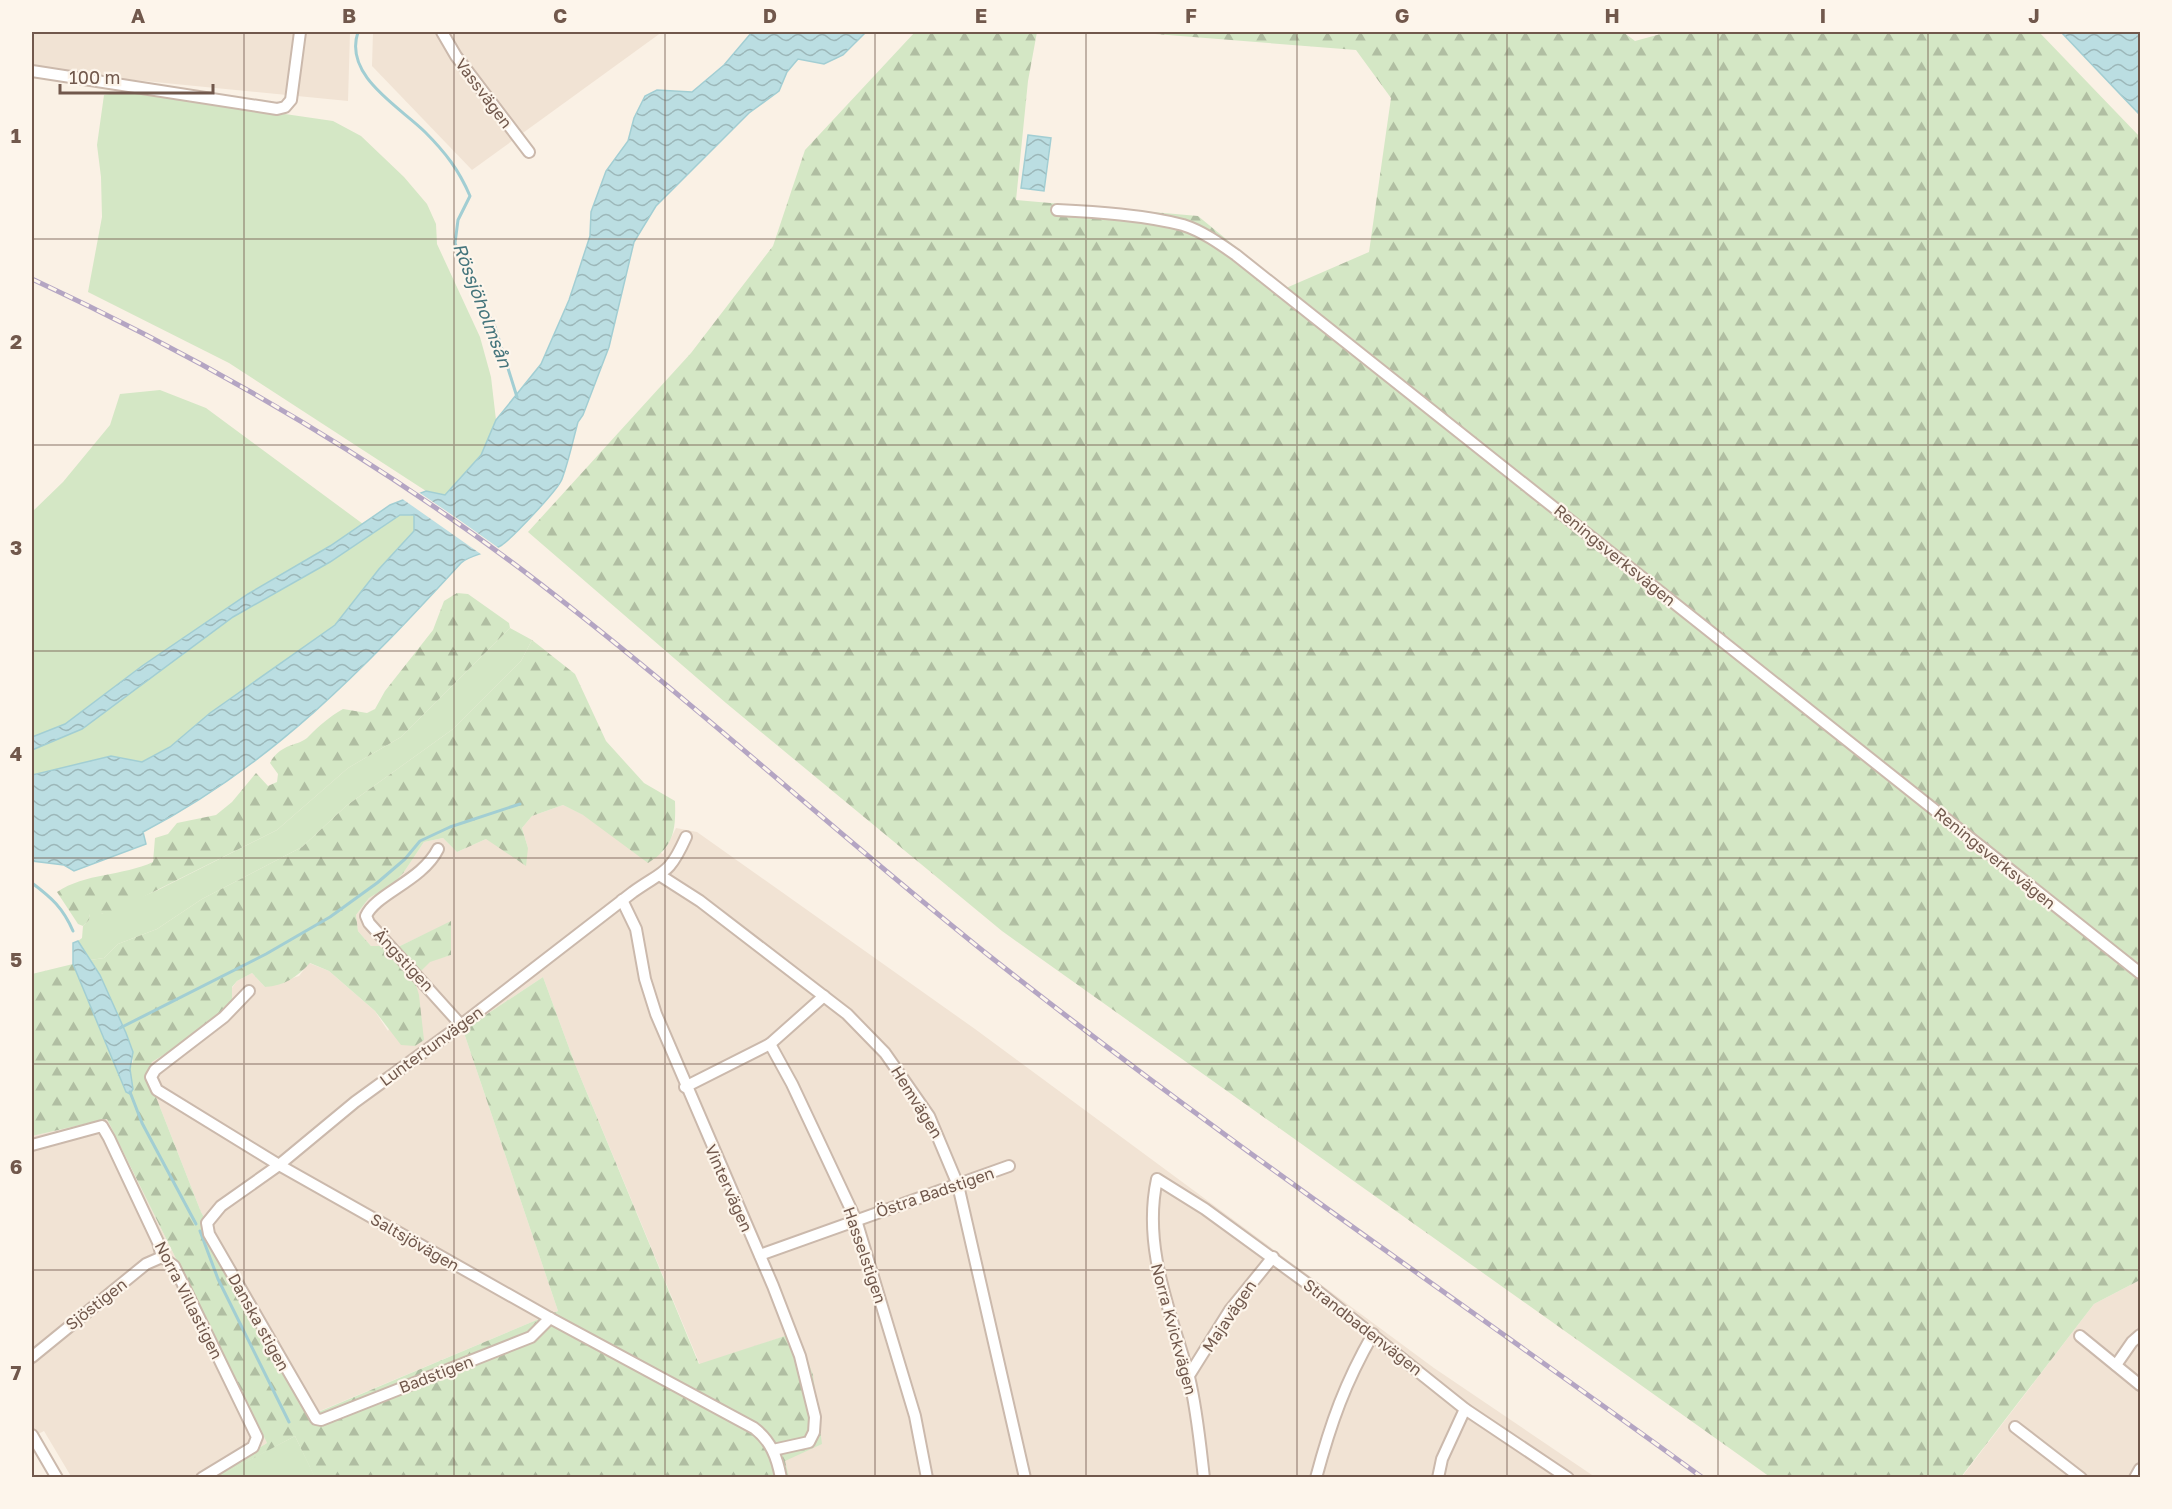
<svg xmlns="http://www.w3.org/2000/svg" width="2172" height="1509" viewBox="0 0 2172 1509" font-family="'Golos Text',sans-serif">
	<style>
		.residential { fill: #f1e3d4 }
		.green { fill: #d4e7c5 }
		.forest { fill: url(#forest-firs) }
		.water { fill: url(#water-waves); stroke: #a2ced3; stroke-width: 1.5 }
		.pier { fill: #faf1e5 }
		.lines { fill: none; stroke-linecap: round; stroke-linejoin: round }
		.stream { stroke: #a2ced3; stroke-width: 3 }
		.minor-casing { stroke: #cbb9ac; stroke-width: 14 }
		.minor { stroke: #fff; stroke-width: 10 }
		.rail-casing { stroke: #b4a5c3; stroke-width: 5 }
		.rail { stroke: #fdf5eb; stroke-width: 3; stroke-dasharray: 9; stroke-linecap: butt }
		.grid { fill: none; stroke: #71584c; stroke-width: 1.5; stroke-opacity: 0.55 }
		.labels { text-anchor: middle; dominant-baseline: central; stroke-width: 4.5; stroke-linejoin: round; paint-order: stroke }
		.street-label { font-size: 16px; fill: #71584c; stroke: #fdf5eb }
		.water-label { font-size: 18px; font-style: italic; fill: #45757c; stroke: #fdf5eb }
		.neatline { fill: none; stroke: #71584c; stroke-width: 2 }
		.grid-label { font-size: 20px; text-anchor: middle; font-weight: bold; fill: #71584c }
	</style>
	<defs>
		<pattern id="forest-firs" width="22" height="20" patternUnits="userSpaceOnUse" patternTransform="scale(1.5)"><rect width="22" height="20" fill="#d4e7c5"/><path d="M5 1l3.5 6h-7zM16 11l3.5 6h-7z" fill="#b0bea2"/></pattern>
		<pattern id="water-waves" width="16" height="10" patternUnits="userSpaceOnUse" patternTransform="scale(1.5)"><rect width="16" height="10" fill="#bbdee2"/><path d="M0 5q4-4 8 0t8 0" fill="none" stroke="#9cb7b9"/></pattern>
	</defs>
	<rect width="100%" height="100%" fill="#faf1e5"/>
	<!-- residential -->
	<g class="residential">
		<polygon points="32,32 350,32 348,101 94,76 32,68"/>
		<polygon points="373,32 662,32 472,170 372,66"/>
		<polygon points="563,805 663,854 676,828 697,832 975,1029 1434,1368 1595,1477 789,1477 784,1461 797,1332 700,1365 575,1064 543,977 463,1030 558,1311 315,1413 201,1212 147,1074 152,1062 199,1033 237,981 252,973 265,987 299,976 309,963 329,971 375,1011 388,1031 414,978 430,961 451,955 451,922 400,946 371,946 358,931 356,915 369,898 393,884 404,872 424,842 443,838 457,852 486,839 528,848 522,828 532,816"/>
		<polygon points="107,1119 267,1443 212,1477 72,1478 44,1431 32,1437 32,1136"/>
		<polygon points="2140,1280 2140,1477 1961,1478 2094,1304"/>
	</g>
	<!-- green -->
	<g class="green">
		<polygon points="126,91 333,121 361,136 404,177 427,204 436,224 437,244 480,337 491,377 496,420 481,455 445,496 426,491 229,363 88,292 102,217 101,177 97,145 104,95"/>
		<polygon points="160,390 206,408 363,524 330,546 248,594 142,666 65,724 32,737 32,512 63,482 110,425 120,394"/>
		<polygon points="400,515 415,515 414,531 379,569 335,625 210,713 170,747 142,762 111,756 32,775 32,750 82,729 233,617 330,562"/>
		<polygon points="510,628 532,640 521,661 453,729 346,806 302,847 202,899 157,929 118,944 104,958 90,960 78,941 82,938 83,926 89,920 90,914 101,914 158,890 277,830 348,768 401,737"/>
		<polygon points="295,1436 315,1477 222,1478 221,1475"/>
	</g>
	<!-- forest -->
	<g class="forest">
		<polygon points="915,32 1037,32 1028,81 1016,200 1198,216 1286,288 1369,252 1391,98 1356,50 1130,32 1623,32 1635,41 1668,32 2039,32 2140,137 2140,1280 2094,1304 1961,1477 1770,1477 1002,931 726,703 528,532 691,353 773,246 805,150"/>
		<path d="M457,593L468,594L509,623L510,628L401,737L348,768L277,830L119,909L101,914H90L89,920L83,926L78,924L57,892C85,873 123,876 153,862L155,838L168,834L177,823L216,815L232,802L256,773L268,786L277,782L278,774L270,763C281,742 299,747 309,736C320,725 329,717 343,709L367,713L375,709L385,691L433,630L444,601Z"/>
		<path d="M532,640L575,674L606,741L644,783L675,801C676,830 674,847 648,863L583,815L563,805L532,816L522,828L528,848L526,866L486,839L457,852L443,838L424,842L404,872L393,884L369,898L356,915L358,931L371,946H400L451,921V955L430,962L414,978L419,995L424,1040L415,1046L401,1045L375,1011L329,971L310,963C297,977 284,986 265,987L252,973L237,981L232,987V1003L199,1033L152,1062L147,1074L201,1212L316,1413L558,1311L463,1030L543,977L575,1064L699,1364L797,1332L813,1375L822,1444L785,1461L789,1477L315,1478L295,1436L222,1475V1477H212L267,1443L107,1119L32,1136V974L73,964L126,1092L130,1094L133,1089L130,1069L133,1061L126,1033L100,975L90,960L104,958L118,944L157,929L202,899L302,847L346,806L453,729L521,661Z"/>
	</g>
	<!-- water -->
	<g class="water">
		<path d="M752,32H866L843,55L824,64L798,59L787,72L779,91L749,113L656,206L634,242L609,347L583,415L578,422C573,440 569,460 562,479C558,490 512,538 502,545C491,552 467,556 461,563C364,669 272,765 143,832L146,844L74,871L64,865L32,861V775L111,756L142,762L170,747L210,713L335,625L379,569L414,531V515H400L330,562L233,617L82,729L32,750V737L65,724L142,666L248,594L330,546L390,505L426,491L445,495L481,455L496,420L541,364L569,300L590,236L591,212L606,171L628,141L634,118L645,96L657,90L692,92L724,65Z"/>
		<polygon points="2061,32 2140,32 2140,115"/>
		<polygon points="1028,135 1051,138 1044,191 1021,188"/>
		<polygon points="78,941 100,975 126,1033 133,1052 130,1069 133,1089 130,1094 126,1092 73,964 73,943"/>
	</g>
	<!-- pier -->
	<polygon class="pier" points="417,491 458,519 500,549 485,557 401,498"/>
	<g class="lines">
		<!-- stream -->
		<g class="stream">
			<path d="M358,32C343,76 400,107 425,132C445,152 459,170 470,196L458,220L455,243L462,263L495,327L517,397"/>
			<path d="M32,883C52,898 63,908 73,931"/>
			<polyline points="120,1028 266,954 330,917 377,883 405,859 420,841 450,827 520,804"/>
			<polyline points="130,1092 142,1123 196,1224"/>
			<polyline points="200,1231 218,1279 289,1422"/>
		</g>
		<defs>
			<g id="minor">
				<polyline points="442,32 456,56 529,152"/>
				<polyline points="32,71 277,109 285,107 291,100 300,32"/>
				<path d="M1057,210C1097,212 1144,215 1183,225C1202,231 1219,243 1236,255L2140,973"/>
				<path d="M438,849C422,881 375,894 366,916L369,923L461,1025"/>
				<polyline points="661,876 700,901 847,1014 885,1053 929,1116 958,1185 1025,1478"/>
				<polyline points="622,900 636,929 645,979 656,1014 773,1286 800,1356 815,1417 814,1432 809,1442 773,1450"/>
				<path d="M249,991L224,1017L155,1070L151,1077L157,1090L279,1165L550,1318L754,1428C771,1441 777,1457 781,1478"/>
				<polyline points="770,1044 792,1084 856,1220 915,1416 927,1478"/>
				<polyline points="685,1087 770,1044 824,996"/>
				<polyline points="32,1145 102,1126 109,1138 158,1242 162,1257 174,1266 257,1437 253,1447 202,1478"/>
				<polyline points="760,1255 1009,1166"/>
				<path d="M550,1318L531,1337L321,1420L316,1419L209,1234L207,1223L221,1206L279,1165L355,1102L461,1025L633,892C664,870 669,875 686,837"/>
				<polyline points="2080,1336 2140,1385"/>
				<polyline points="32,1357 146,1264 162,1257"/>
				<polyline points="2116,1365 2132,1342 2140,1335"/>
				<polyline points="1188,1377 1230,1310 1273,1257"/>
				<polyline points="2015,1427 2081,1478"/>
				<polyline points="32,1435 57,1478"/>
				<path d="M1204,1478C1200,1444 1197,1410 1189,1377C1171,1312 1142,1248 1157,1179L1205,1209L1316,1290L1465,1409L1568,1478"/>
				<path d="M1316,1478C1331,1422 1345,1383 1373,1334"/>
				<polyline points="1438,1478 1442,1459 1465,1409"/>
				<polyline points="2135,1478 2140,1469"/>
			</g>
		</defs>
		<!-- minor casing -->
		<use href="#minor" class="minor-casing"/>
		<!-- minor -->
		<use href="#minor" class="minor"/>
		<defs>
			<path id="rail" d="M32,279C204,359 369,455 521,569C683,692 833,831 992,958C1222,1140 1466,1305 1703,1478"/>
		</defs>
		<!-- rail casing -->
		<use href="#rail" class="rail-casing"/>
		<!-- rail -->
		<use href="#rail" class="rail"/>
	</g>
	<!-- grid -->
	<path class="grid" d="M244,32V1478M454,32V1478M665,32V1478M875,32V1478M1086,32V1478M1297,32V1478M1507,32V1478M1718,32V1478M1928,32V1478M32,239H2140M32,445H2140M32,651H2140M32,858H2140M32,1064H2140M32,1270H2140"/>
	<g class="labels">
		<!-- street labels -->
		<g class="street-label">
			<text transform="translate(484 93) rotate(53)">Vassvägen</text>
			<text transform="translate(1615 555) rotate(39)">Reningsverksvägen</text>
			<text transform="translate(1995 858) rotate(39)">Reningsverksvägen</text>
			<text transform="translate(404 960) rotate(47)">Ängstigen</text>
			<text transform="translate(431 1046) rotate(-36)">Luntertunvägen</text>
			<text transform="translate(917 1102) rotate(58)">Hemvägen</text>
			<text transform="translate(729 1188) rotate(66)">Vintervägen</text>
			<text transform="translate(935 1192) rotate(-19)">Östra Badstigen</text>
			<text transform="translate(415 1242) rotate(30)">Saltsjövägen</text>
			<text transform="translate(865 1255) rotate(71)">Hasselstigen</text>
			<text transform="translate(189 1300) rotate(63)">Norra Villastigen</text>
			<text transform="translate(96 1304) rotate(-38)">Sjöstigen</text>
			<text transform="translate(1229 1316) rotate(-56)">Majavägen</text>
			<text transform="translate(259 1322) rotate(61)">Danska stigen</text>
			<text transform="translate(1363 1327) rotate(38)">Strandbadenvägen</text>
			<text transform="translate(1174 1329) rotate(75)">Norra Kvickvägen</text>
			<text transform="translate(436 1374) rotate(-21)">Badstigen</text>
		</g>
		<!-- water labels -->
		<g class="water-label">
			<text transform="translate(483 305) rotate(69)">Rössjöholmsån</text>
		</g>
	</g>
	<!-- border -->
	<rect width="2172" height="1509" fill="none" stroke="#fdf5eb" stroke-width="66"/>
	<!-- scale -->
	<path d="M60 84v9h153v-9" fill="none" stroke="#71584c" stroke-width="3"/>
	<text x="69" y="84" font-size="18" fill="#71584c" stroke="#fdf5eb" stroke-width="4.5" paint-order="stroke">100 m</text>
	<rect x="33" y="33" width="2106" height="1443" class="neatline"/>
	<g class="grid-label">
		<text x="138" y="23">A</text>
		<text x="349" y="23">B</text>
		<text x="560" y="23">C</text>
		<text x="770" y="23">D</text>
		<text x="981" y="23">E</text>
		<text x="1191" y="23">F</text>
		<text x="1402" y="23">G</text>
		<text x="1612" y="23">H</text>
		<text x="1823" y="23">I</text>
		<text x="2034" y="23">J</text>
		<text x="16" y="143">1</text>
		<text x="16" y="349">2</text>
		<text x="16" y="555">3</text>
		<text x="16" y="761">4</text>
		<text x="16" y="967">5</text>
		<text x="16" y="1174">6</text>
		<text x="16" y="1380">7</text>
	</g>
</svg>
